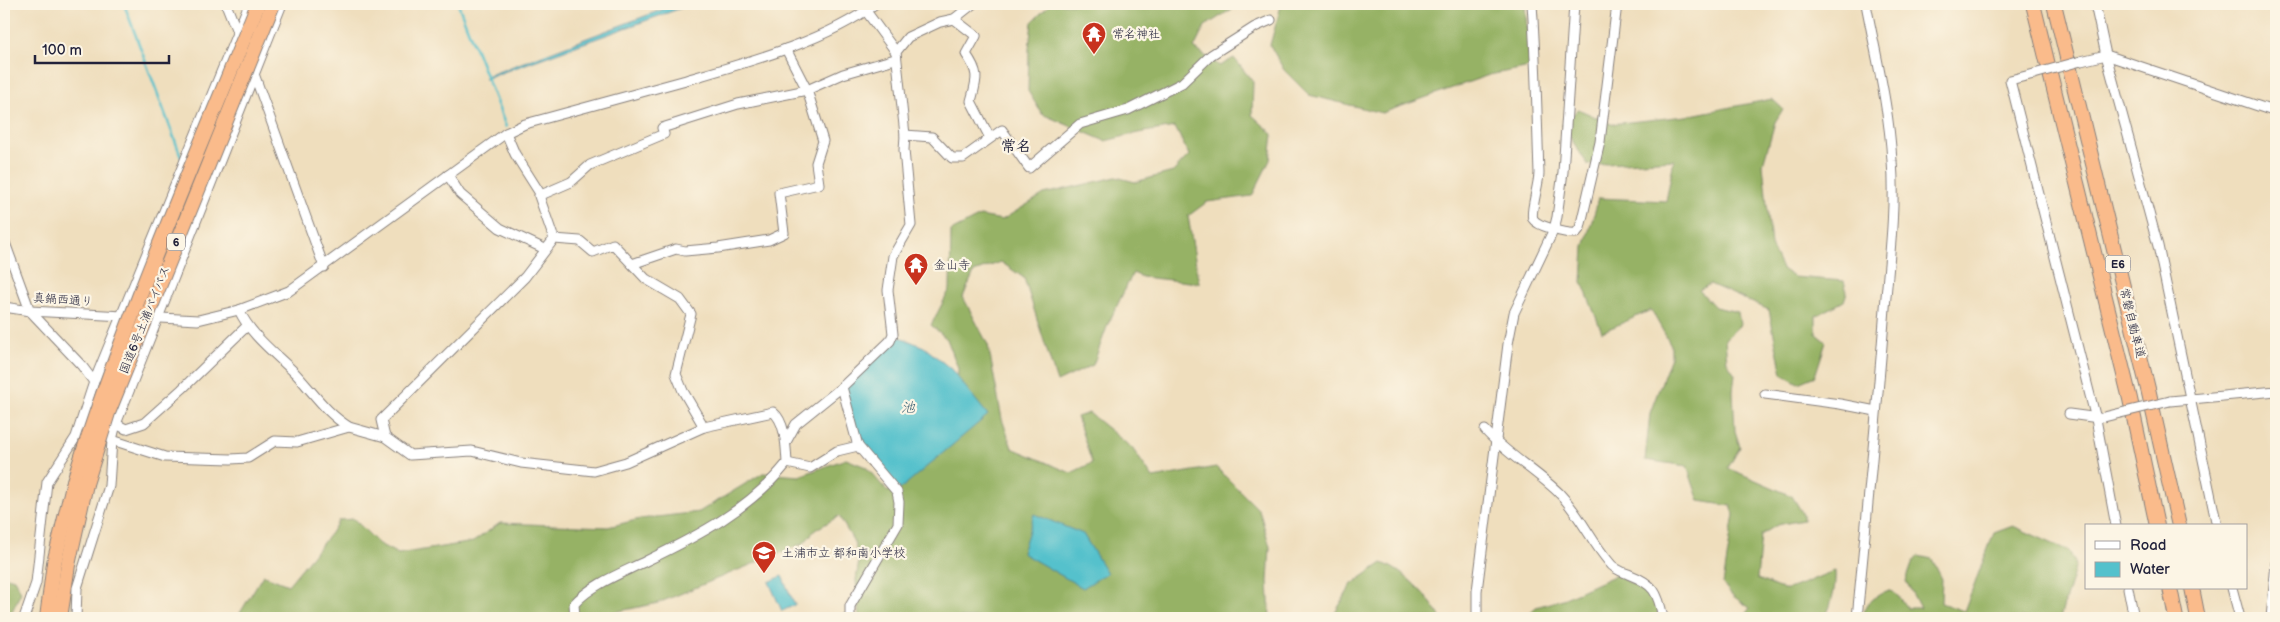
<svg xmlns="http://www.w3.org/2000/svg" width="2280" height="622" viewBox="0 0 2280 622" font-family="'Balsamiq Sans','Klee One',sans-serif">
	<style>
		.forest { fill: #96b265; stroke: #5c6a50 }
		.water { fill: #54c1cc; stroke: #3b7284 }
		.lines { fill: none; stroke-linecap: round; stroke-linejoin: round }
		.stream { stroke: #54c1cc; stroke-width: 2.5 }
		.minor-casing { stroke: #88807c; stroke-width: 11 }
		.highway-casing { stroke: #88807c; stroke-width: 16 }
		.minor { stroke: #fff; stroke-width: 9 }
		.highway { stroke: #fabb8b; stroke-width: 14 }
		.minor-bridge-casing { stroke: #88807c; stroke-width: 11; stroke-linecap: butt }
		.highway-bridge-casing { stroke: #88807c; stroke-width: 16; stroke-linecap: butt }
		.minor-bridge { stroke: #fff; stroke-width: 9 }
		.highway-bridge { stroke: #fabb8b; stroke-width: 14 }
		.labels { text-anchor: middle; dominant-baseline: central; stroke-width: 4.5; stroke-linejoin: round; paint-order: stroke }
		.shield { fill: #fcf5e5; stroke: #63616e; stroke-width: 1 }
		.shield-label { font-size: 11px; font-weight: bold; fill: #22223b }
		.poi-label { font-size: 12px; fill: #22223b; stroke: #fcf5e5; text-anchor: start }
		.street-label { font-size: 12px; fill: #22223b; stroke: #fcf5e5 }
		.water-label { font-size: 14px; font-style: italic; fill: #345a6e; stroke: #fcf5e5 }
		.quarter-label { font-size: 15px; font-weight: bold; fill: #22223b; stroke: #fcf5e5 }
	</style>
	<rect width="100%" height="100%" fill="#fcf5e5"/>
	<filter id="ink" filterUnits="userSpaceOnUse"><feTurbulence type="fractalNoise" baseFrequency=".02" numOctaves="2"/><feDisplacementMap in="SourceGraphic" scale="10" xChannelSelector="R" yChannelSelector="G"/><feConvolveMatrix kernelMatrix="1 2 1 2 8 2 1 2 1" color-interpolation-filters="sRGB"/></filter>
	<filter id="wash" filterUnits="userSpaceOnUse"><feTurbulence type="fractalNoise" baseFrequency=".0096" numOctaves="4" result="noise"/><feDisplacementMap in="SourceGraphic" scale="20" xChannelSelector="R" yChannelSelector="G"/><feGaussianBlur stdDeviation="1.12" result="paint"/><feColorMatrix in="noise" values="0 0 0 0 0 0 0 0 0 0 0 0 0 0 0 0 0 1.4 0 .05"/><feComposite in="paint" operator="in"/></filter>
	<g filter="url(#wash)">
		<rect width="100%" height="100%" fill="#efdebd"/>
		<!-- forest -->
		<g class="forest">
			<polygon points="1050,4 1240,4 1205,26 1194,48 1220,66 1234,58 1253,82 1252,115 1273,134 1270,160 1252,196 1207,202 1188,216 1199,283 1142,277 1133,273 1108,324 1093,365 1057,382 1024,278 1001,262 974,272 963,297 988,345 1002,419 1012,448 1071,473 1092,463 1077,417 1089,413 1132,448 1153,478 1216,467 1259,510 1270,547 1268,581 1270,618 859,618 856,580 859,560 854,542 839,516 815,530 804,543 658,603 606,614 607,618 237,618 263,575 288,585 331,533 339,520 354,519 379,544 398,554 473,542 500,523 608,527 640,519 699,512 763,473 799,476 846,459 866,467 888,492 920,463 957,410 958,368 947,339 931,325 950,289 951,231 980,216 1002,220 1044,194 1116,177 1135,182 1173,172 1189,155 1175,127 1138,133 1105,141 1042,114 1028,91 1029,49 1032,22"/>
			<polygon points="1276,4 1525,4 1530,67 1489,75 1382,113 1309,95 1284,70 1270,45 1281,6"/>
			<path d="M1772,99L1783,109L1775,122L1763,164L1771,246L1782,269L1794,277L1844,281L1847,292L1844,301L1816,316V334L1826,342L1815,376L1798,383L1782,374L1769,310L1710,284L1699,290L1715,307L1738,312L1740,325L1725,339L1727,362L1735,374L1733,391L1735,431L1740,447L1728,468L1792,496L1803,514V520L1777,525L1761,535L1757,579C1766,582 1774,587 1783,589C1791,591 1822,574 1835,571C1836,589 1832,603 1825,618H1742L1750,608L1733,596L1723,584L1734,514L1731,506L1699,501L1687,466L1645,460L1650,413L1671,357V345L1651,310L1602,332L1582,282L1584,247L1599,198L1666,201L1674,160L1588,165L1562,125L1578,109L1611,124L1686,116Z"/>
			<path d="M2013,526L2069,551L2076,565L2060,618H1860C1865,604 1876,595 1889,590L1897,595L1907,608H1920L1906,581L1912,564L1918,556L1932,559L1942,579L1941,603L1964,611L1994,533Z"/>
			<path d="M1382,563C1406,572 1428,596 1441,618H1332L1352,584Z"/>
			<polygon points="1616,575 1651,594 1659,611 1655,618 1524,618 1536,607 1563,599"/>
			<polygon points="4,576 14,579 21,592 9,618 4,618"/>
		</g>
		<!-- water -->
		<g class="water">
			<polygon points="677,4 692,4 484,79 487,76"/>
			<polygon points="895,335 924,347 951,369 988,415 899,490 860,445 844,388"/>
			<polygon points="1034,514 1083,534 1107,573 1083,588 1022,553"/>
			<polygon points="782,576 795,605 782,611 769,582"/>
		</g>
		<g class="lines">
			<!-- stream -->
			<g class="stream">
				<polyline points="124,4 182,159"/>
				<polyline points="458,4 506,127"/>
				<polyline points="798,4 798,5"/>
			</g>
		</g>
	</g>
	<g filter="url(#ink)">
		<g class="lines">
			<defs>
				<g id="minor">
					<polyline points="226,4 238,34"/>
					<path d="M1532,4C1536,60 1537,117 1539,173C1539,184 1530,212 1533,219C1537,226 1567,234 1576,233L1580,228L1600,142L1617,4"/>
					<polyline points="2095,4 2106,55 2158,246 2217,526"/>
					<polyline points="866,11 896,52"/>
					<path d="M954,19L976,36L966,54C980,74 977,79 971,101L990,138"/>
					<polyline points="2081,61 2106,55 2276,112"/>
					<polyline points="253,71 324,267"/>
					<polyline points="2034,74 2010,80 2096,419 2116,526"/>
					<polyline points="506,133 515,154 541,195 539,196 554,239"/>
					<polyline points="905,135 932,137 952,158 963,158 1002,130 1029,168 1080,124 1128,110 1182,83 1211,55 1255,27 1271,20"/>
					<polyline points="448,175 460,194 500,228 545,249"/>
					<polyline points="541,195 571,182 590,165 664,134 662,128 738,104 807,90 843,74 895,59"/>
					<path d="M554,239L525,277L381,420L385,437L410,455L472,451L521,463L594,471L626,462L704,427L773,412C786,422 786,448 787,463C750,509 698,536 646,561C622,573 592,584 574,604L575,618"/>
					<polyline points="554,239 580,241 593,252 613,244 646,279 680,299 691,314 676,374 683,391 704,427"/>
					<polyline points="4,240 30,311 82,366 94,382"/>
					<polyline points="632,264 676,249 685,251 718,248 769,240 784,233 779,193 819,184 816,163 823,141 807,90 786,49"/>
					<path d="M4,307L30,311L198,320L239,310L289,291L506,133L525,124C579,109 632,95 686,80C745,63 827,41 875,4"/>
					<path d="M239,310C251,336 275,353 295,373C313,392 326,413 349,427"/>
					<polyline points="842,387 858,446 897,492 899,502 898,524 850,606 850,618"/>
					<polyline points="1765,394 1840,404 1876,411"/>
					<polyline points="2170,401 2276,391"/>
					<polyline points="2069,414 2099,418"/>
					<polyline points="116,424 126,429 144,423 182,389 247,326"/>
					<path d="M1485,430C1506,454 1537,471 1560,494C1580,515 1591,541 1609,562C1613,568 1622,572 1628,574C1654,584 1658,592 1663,618"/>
					<polyline points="112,440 165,457 231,459 248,458 275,441 297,442 349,427 385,437"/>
					<polyline points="786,442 796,424 842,387 890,341 893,334 888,290 893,256 911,225 904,150 905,135 896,52 908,37 940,22 954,19 973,4"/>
					<polyline points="787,463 810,468 837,451 858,446"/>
					<polyline points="2128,588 2134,618"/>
					<polyline points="2232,588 2240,618"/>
					<polyline points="24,618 36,583 47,482 76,437 94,382 249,4"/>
					<polyline points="76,618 77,588 109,486 112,440 116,424 282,4"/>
					<polyline points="1477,618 1477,591 1508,344 1514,313 1554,229 1557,217 1563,172 1574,4"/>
					<path d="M1857,618C1867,515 1877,412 1885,308C1889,260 1896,209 1892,161C1889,107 1876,56 1866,4"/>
					<polyline points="2271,618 2276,563"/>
				</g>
				<g id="highway">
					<polyline points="2033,4 2130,399 2157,526"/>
					<polyline points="2054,4 2149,393 2179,526"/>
					<polyline points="2170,588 2176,618"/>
					<polyline points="2192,588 2198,618"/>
					<polyline points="47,618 54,563 74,481"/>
					<polyline points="60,618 68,565 86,484"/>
				</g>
			</defs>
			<!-- minor casing -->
			<use href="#minor" class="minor-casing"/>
			<!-- highway casing -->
			<use href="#highway" class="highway-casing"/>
			<!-- minor -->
			<use href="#minor" class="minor"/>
			<!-- highway -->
			<use href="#highway" class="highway"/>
			<defs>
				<g id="minor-bridge">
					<polyline points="2034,74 2081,61"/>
					<polyline points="2104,417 2170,401"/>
				</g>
				<g id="highway-bridge">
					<path d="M74,481C125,318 194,162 258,4"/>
					<polyline points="86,484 108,413 273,4"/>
				</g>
			</defs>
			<!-- minor-bridge casing -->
			<use href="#minor-bridge" class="minor-bridge-casing"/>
			<!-- highway-bridge casing -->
			<use href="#highway-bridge" class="highway-bridge-casing"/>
			<!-- minor-bridge -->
			<use href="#minor-bridge" class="minor-bridge"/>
			<!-- highway-bridge -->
			<use href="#highway-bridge" class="highway-bridge"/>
		</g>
	</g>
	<!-- icons -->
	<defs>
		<symbol id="temple-pin" viewBox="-11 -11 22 30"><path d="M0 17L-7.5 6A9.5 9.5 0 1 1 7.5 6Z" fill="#c8321e" stroke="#fcf5e5"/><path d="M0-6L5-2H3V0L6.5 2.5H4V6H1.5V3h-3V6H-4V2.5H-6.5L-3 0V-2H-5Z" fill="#fff"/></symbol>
		<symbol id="school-pin" viewBox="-11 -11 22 30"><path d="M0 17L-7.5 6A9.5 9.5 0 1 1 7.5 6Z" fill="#c8321e" stroke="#fcf5e5"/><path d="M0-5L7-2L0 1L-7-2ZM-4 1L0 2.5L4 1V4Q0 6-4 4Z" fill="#fff"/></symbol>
	</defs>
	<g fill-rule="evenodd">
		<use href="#temple-pin" x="1080" y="20" width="28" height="38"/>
		<use href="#temple-pin" x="902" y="251" width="28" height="38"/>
		<use href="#school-pin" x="750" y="539" width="28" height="38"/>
	</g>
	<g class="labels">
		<!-- shield labels -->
		<g class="shield">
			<rect x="167" y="233.5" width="18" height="17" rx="4"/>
			<rect x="2105.5" y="255.5" width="25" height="17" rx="4"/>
		</g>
		<g class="shield-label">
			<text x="176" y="242">6</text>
			<text x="2118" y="264">E6</text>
		</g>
		<!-- poi labels -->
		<g class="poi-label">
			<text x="1112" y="34">常名神社</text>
			<text x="934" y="265">金山寺</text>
			<text x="782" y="553">土浦市立 都和南小学校</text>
		</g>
		<!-- street labels -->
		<g class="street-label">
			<text transform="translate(63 300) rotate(4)">真鍋西通り</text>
			<text transform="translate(145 320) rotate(-68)">国道6号土浦バイパス</text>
			<text transform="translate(2132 323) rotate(76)">常磐自動車道</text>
		</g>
		<!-- water labels -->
		<g class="water-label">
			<text x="908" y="407">池</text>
		</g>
		<!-- quarter labels -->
		<g class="quarter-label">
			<text x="1016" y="146">常名</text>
		</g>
	</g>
	<!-- margin -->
	<rect width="2280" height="622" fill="none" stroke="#fcf5e5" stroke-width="20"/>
	<!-- legend -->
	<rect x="2085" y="524" width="162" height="65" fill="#fcf5e5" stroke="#a5a1a1"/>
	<rect x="2095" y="541" width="25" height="8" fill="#ffffff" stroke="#a5a1a1"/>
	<text x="2130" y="550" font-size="15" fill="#22223b">Road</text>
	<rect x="2095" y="562" width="25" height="15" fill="#54c1cc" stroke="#a5a1a1"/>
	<text x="2130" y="574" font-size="15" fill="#22223b">Water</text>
	<!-- scale -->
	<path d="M35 55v8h134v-8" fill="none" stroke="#22223b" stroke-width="2.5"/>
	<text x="42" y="55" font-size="15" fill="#22223b" stroke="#fcf5e5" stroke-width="4" paint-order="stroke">100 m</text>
</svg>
